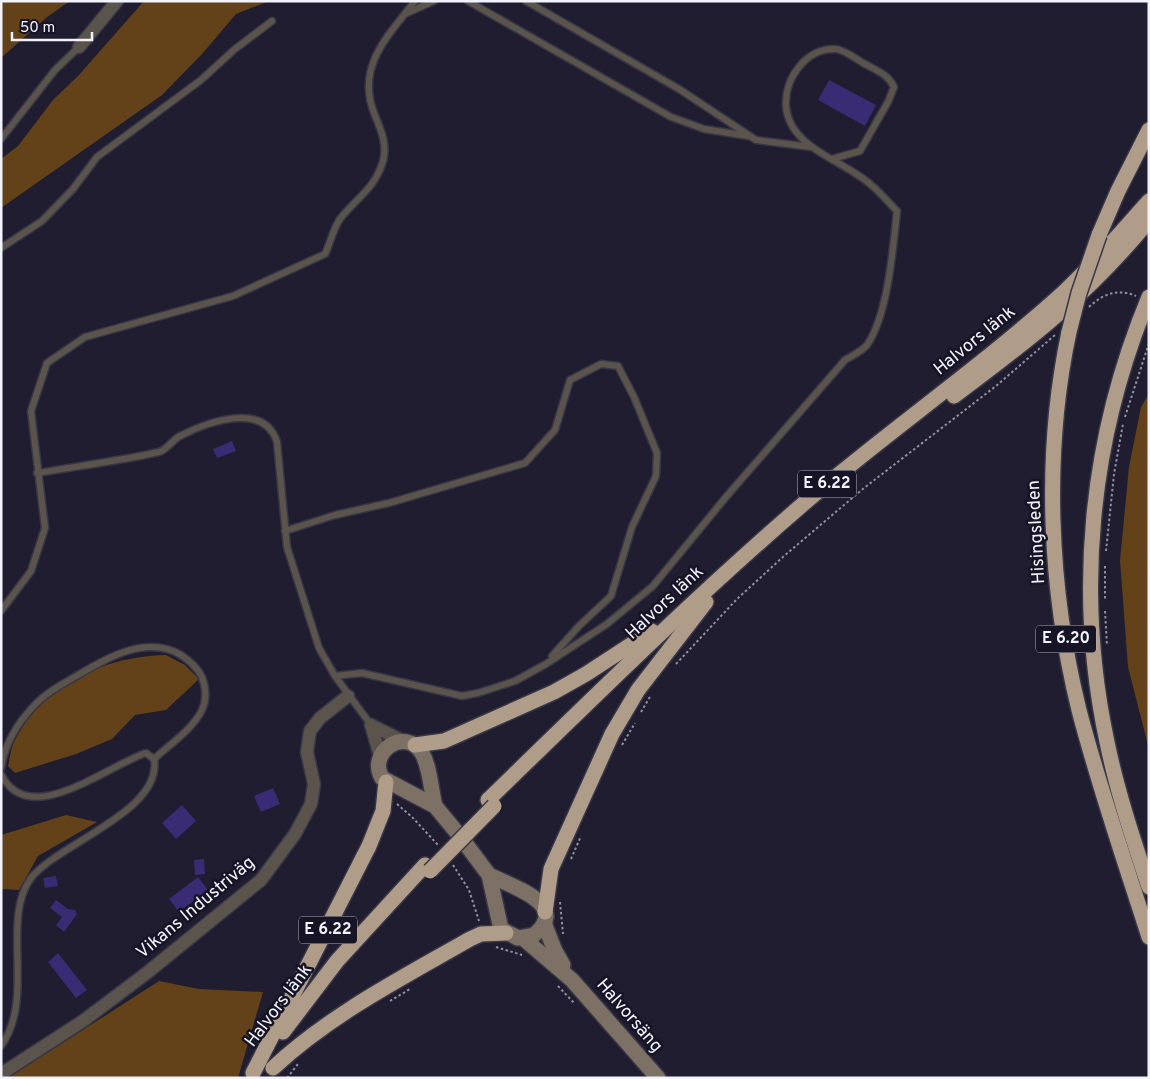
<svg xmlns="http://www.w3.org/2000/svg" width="1150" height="1079" viewBox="0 0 1150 1079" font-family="Overpass,sans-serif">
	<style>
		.forest { fill: #63421a }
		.building { fill: #392b74 }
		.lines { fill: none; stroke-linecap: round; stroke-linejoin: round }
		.lane-casing { stroke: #383748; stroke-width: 9 }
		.street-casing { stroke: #383748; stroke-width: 15 }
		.secondary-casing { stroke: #383748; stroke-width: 18 }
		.highway-casing { stroke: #383748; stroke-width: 18 }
		.path { stroke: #91909e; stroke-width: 2; stroke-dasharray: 2.5 2.5; stroke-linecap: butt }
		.lane { stroke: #5b544c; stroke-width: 6 }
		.street { stroke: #5b544c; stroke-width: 12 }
		.secondary { stroke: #7d7165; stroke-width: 15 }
		.highway { stroke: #af9d8a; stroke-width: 15 }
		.highway-bridge-casing { stroke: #383748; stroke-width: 18; stroke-linecap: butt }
		.highway-bridge { stroke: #af9d8a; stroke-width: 15 }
		.labels { text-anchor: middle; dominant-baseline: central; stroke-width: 5; stroke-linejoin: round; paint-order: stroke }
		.shield { fill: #161425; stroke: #b1b0bc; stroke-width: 1 }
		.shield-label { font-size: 16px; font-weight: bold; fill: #f3f3fd }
		.street-label { font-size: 18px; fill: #f3f3fd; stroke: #161425 }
	</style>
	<rect width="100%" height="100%" fill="#1f1d2f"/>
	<!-- forest -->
	<g class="forest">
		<polygon points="1,1 70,1 47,17 1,58"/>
		<polygon points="144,1 269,1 236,14 202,54 162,95 1,208 1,159 18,146 53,100 79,75"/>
		<polygon points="1149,394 1149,749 1128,667 1120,560 1129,467 1141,407"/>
		<path d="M166,655L185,665L199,679L166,710L135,715L112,739L76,754L15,773L8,766C10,758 11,747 15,740C44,684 105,656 166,655Z"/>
		<polygon points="66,815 97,822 38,856 19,890 1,889 1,835"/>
		<polygon points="159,981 199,989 263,992 238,1078 8,1078"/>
	</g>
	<!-- building -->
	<g class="building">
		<polygon points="829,80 876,105 865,126 818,100"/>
		<polygon points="232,441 236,451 217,458 213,449"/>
		<polygon points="273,788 280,804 261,812 254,796"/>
		<polygon points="182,805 196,821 176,839 162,823"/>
		<polygon points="204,859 205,874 195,875 194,860"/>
		<polygon points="56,876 58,886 45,888 43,878"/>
		<polygon points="198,877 208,890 179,912 169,899"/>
		<polygon points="56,900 68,909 75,910 77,914 64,932 56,925 62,917 50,908"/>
		<polygon points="58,953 87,990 76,998 48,962"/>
	</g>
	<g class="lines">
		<defs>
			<g id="lane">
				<polyline points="468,1 671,117 704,129 748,136"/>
				<polyline points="526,1 679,89 756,140 811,147"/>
				<polyline points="407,13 434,1"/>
				<polyline points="1,139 55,70 79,47"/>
				<polyline points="1,248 42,221 73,189 97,157 201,80 235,49 272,21"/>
				<path d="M37,473C78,466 119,461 159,452C167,450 172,440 180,436C207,422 264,401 277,442L287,547L319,648L335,676L371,725"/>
				<polyline points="285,531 335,515 389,503 525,463 555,430 570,380 601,364 618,366 634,397 657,453 656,476 632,527 611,596 579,626 552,656"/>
				<path d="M1,611L31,571L45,528L31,411L47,363L85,337L233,296L325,254C330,244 333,229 340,219C356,198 375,189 383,161C388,144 380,128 374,113C356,66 388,36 415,1"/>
				<path d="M335,676L362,673L462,696L478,693L515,681L546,664L607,624L653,586L726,497L845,360C852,356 862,351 867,345C888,315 893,248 897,211C888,202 880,192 870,184C843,160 789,148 786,106C784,79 806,48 835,49C844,49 857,60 865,64C877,71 888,74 894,87L888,102L860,151L832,159"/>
				<path d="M1,768C5,744 16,725 32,708C45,693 61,685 78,675C108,657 147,635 181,655C190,661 197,667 202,677C206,688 207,699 202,710C193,729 169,745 154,759"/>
				<path d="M1,774C28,831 108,765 146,753L154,759C163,811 59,843 31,878C0,920 36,998 1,1046"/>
			</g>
			<g id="street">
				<polyline points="79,47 117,1"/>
				<polyline points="371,725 403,741"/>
				<polyline points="371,725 380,756"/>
				<polyline points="1,1074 83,1021 148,972 261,880 295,834 311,804 314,784 307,752 310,731 320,718 348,696"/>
			</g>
			<g id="secondary">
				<path d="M435,806C431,790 430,767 422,753C405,726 367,752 382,778L435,806L459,835L489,875L501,929L518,938L534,935C572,904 510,886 489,875"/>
				<polyline points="544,923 555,951 563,965"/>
				<polyline points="524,939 572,980 658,1078"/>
			</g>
			<g id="highway">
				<polyline points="1099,235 1118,191 1149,130"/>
				<path d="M1149,297C1090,439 1075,592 1107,742C1117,791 1133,839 1149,887"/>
				<path d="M1069,332C1043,454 1049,589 1079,710C1099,787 1125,862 1149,937"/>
				<path d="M954,396C1028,341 1090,293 1149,220"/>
				<polyline points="415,745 444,741 554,692 586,674 652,631"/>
				<path d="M488,800C591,700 693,599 802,505C887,432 980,368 1063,293C1094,264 1121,232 1149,201"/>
				<polyline points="545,912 551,869 612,734 638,690 706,602"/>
				<polyline points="283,1032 337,961 425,865"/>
				<path d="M273,1068C331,1014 402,978 470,939L481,934L506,933"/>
				<polyline points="253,1073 369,846 383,811 386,782"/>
			</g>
		</defs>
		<!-- lane casing -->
		<use href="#lane" class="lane-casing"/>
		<!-- street casing -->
		<use href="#street" class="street-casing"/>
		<!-- secondary casing -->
		<use href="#secondary" class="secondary-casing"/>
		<!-- highway casing -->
		<use href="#highway" class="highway-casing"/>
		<!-- path -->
		<g class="path">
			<path d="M1089,307C1103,294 1117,288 1136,296"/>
			<polyline points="1125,417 1149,343"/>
			<polyline points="1106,551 1114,474 1123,424"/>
			<polyline points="1105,566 1105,601"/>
			<polyline points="1105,611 1107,646"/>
			<polyline points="676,664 737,599 784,556 864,488 996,386 1055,335"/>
			<polyline points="641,712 651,695"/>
			<polyline points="622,745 635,723"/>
			<polyline points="397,804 412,817 438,845"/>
			<polyline points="571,859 581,836"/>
			<polyline points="453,865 469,890 479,921"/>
			<polyline points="560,902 563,934"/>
			<polyline points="496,947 522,955"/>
			<polyline points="558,986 575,1004"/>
			<polyline points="390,1001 410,989"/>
			<polyline points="287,1078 298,1064"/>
		</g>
		<!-- lane -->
		<use href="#lane" class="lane"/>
		<!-- street -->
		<use href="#street" class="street"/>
		<!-- secondary -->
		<use href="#secondary" class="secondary"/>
		<!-- highway -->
		<use href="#highway" class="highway"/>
		<defs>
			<g id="highway-bridge">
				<polyline points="1069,332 1079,293 1099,235"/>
				<polyline points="430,871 494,806"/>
			</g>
		</defs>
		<!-- highway-bridge casing -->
		<use href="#highway-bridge" class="highway-bridge-casing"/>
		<!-- highway-bridge -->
		<use href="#highway-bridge" class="highway-bridge"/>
	</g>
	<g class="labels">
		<!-- shield labels -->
		<g class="shield">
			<rect x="798" y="470.5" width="58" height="27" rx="4"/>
			<rect x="1036" y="625.5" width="60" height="27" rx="4"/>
			<rect x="299" y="916.5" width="58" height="27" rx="4"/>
		</g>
		<g class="shield-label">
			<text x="827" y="484">E 6.22</text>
			<text x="1066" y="639">E 6.20</text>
			<text x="328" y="930">E 6.22</text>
		</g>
		<!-- street labels -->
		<g class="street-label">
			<text transform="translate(975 341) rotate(-39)">Halvors länk</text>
			<text transform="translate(1037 532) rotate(-93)">Hisingsleden</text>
			<text transform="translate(665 603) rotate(-43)">Halvors länk</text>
			<text transform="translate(196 908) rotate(-40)">Vikans Industriväg</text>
			<text transform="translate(279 1006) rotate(-53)">Halvors länk</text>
			<text transform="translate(629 1016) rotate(49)">Halvorsäng</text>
		</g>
	</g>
	<!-- border -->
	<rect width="1150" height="1079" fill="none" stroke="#f3f3fd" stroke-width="5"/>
	<!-- scale -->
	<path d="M12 32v8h80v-8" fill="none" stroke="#f3f3fd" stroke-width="2.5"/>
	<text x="20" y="32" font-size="15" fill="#f3f3fd" stroke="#161425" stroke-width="4" paint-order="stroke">50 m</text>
</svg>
